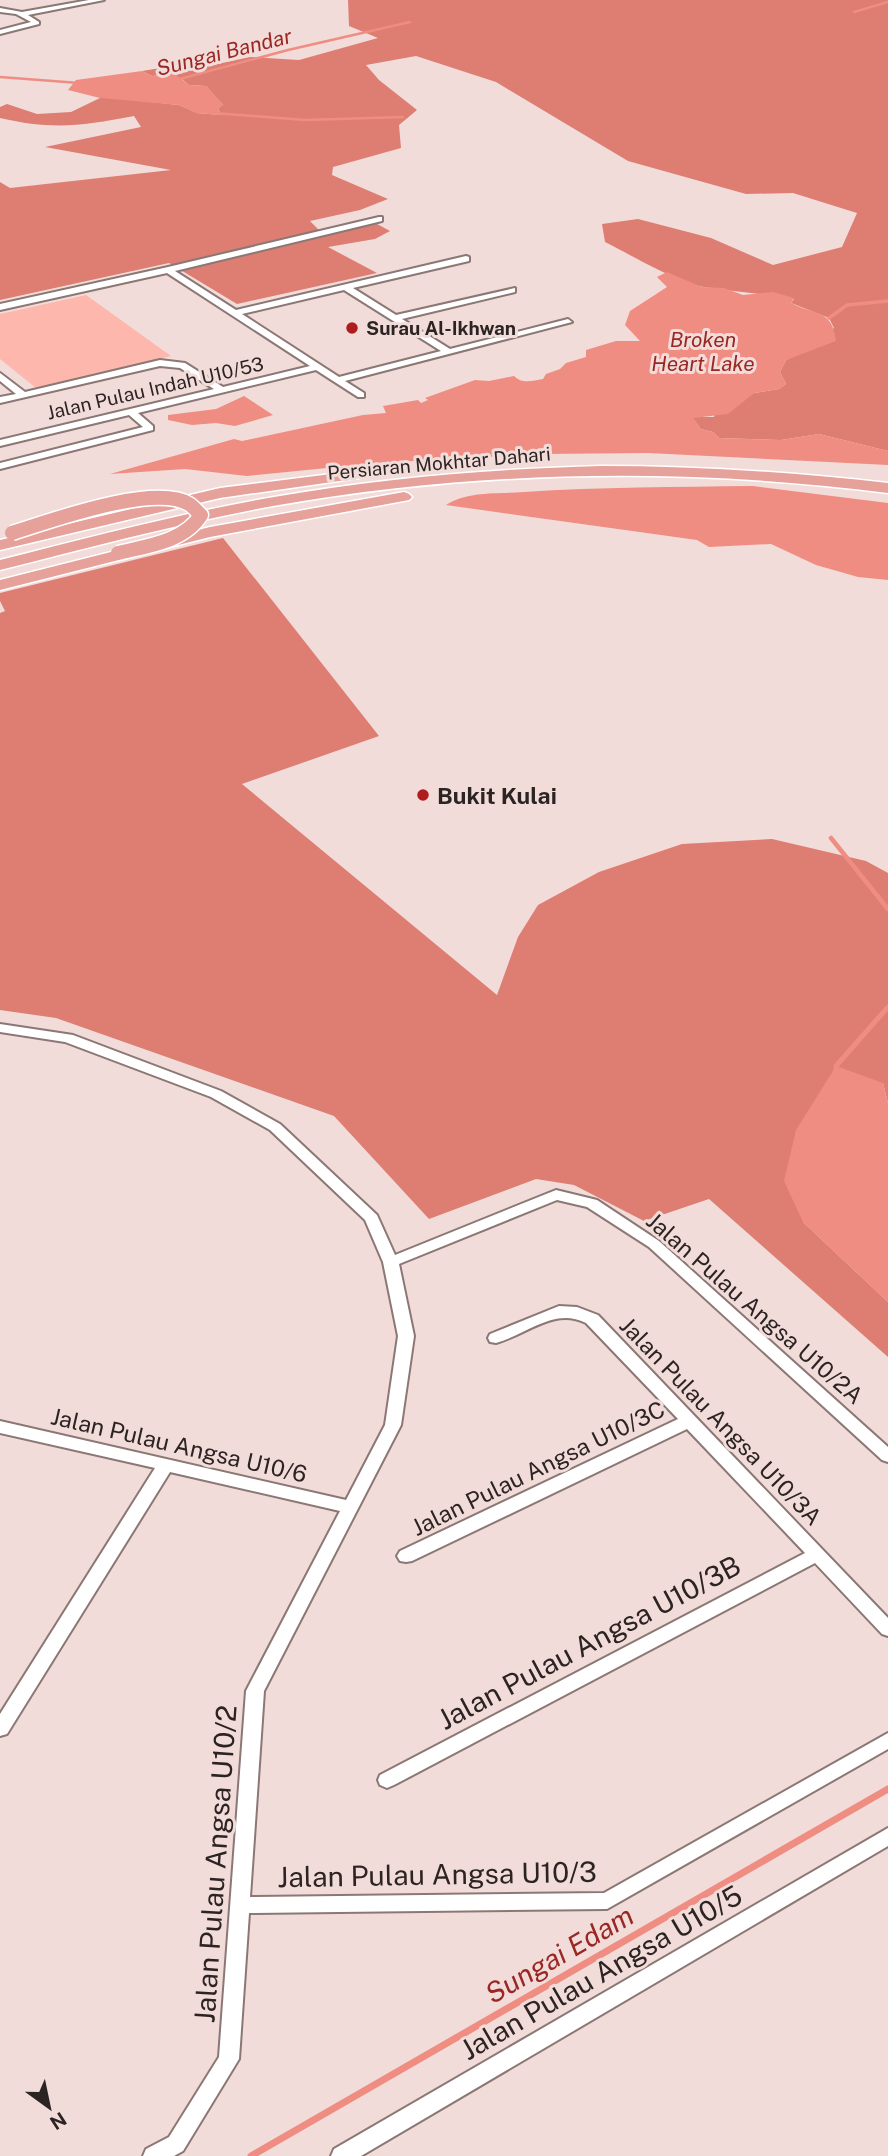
<svg xmlns="http://www.w3.org/2000/svg" width="888" height="2156" viewBox="0 0 888 2156" font-family="'Public Sans',sans-serif">
	<style>
		.green { fill: #feb7ad }
		.forest { fill: #de7d72 }
		.water { fill: #ef8d82 }
		.lines { fill: none; stroke-linecap: round; stroke-linejoin: round }
		.stream-far4 { stroke: #ef8d82; stroke-width: 2.5 }
		.stream-far3 { stroke: #ef8d82; stroke-width: 3.5 }
		.stream-far2 { stroke: #ef8d82; stroke-width: 4.5 }
		.stream-far1 { stroke: #ef8d82; stroke-width: 5 }
		.stream { stroke: #ef8d82; stroke-width: 7 }
		.street-casing { stroke: #8b7774; stroke-width: 4 }
		.primary-casing { stroke: #fff; stroke-width: 3 }
		.street { fill: #fff; fill-rule: evenodd }
		.primary { fill: #e6a19b; fill-rule: evenodd }
		.primary-bridge-casing { stroke: #fff; stroke-width: 17; stroke-linecap: butt }
		.primary-bridge { stroke: #e6a19b; stroke-width: 14 }
		.poi-dot { fill: #ae1c1d; stroke: #f2dcd9; stroke-width: 2.5 }
		.labels { text-anchor: middle; dominant-baseline: central; stroke-width: 6; stroke-linejoin: round; paint-order: stroke }
		.far-poi-label { font-size: 19px; font-weight: bold; fill: #2c2423; stroke: #f2dcd9; text-anchor: start }
		.far-street-label { font-size: 19px; fill: #2c2423; stroke: #f2dcd9 }
		.far-water-label { font-size: 21px; font-style: italic; fill: #9a2723; stroke: #f2dcd9 }
		.poi-label { font-size: 23px; font-weight: bold; fill: #2c2423; stroke: #f2dcd9; text-anchor: start }
		.street-label { font-size: 23px; fill: #2c2423; stroke: #f2dcd9 }
		.near-street-label { font-size: 28px; fill: #2c2423; stroke: #f2dcd9 }
		.near-water-label { font-size: 28px; font-style: italic; fill: #9a2723; stroke: #f2dcd9 }
	</style>
	<rect width="100%" height="100%" fill="#f2dcd9"/>
	<!-- green -->
	<polygon class="green" points="86,295 171,356 36,388 0,359 0,314"/>
	<!-- forest -->
	<g class="forest">
		<path d="M348,0H888V451L819,434L781,440L719,438L713,432L701,429L692,417H714L715,414L754,393L779,389L786,384L780,372L786,360L803,352L834,328L829,318L791,303L794,299C763,293 734,292 704,287C676,282 631,255 605,242L602,224L638,219L711,238L773,265L842,247L857,213L793,193L746,194L628,161L496,82L416,56L366,65L379,80L417,110L399,125L401,148L333,167L332,175L388,199L360,210L310,221L319,230L377,224L390,231L375,239L328,247L377,273L237,304L169,263L0,300V182L10,188L171,170L45,147L141,127L134,116C82,126 52,130 0,118V107L7,104L37,114L71,112L100,98H112L179,105L197,113L221,115L218,108L223,105L206,86L189,85L182,79L167,74L152,76L142,71L185,64L213,65L250,57L299,60L378,38L349,26Z"/>
		<polygon points="223,538 379,736 242,784 497,995 518,937 538,905 599,872 682,844 772,839 866,861 888,873 888,1103 883,1083 803,1222 888,1302 888,1357 709,1199 644,1221 574,1185 536,1179 429,1219 334,1116 56,1018 0,1010 0,613 5,611 0,601 0,593"/>
	</g>
	<!-- water -->
	<g class="water">
		<polygon points="142,71 152,76 175,74 189,85 206,86 224,105 218,108 221,115 196,113 179,105 100,98 68,90 76,80"/>
		<path d="M667,272L702,287L724,288L743,295L773,292L794,298L791,303C815,316 832,308 836,341L786,360L780,372L786,384L779,389L754,393L728,414L693,418L701,429L713,432L719,438L781,440L819,434L888,451V465L648,453L541,454L377,463L247,476L185,469L110,474L234,439L242,441L363,415L386,413L383,406L418,400L421,403L428,400L425,398L475,380L489,381L514,376C522,384 532,381 543,379L546,374L560,369L566,363L586,357V350L616,341H640L625,325L630,311L667,287L657,277Z"/>
		<polygon points="244,396 273,415 235,426 216,423 192,425 168,420 168,415 216,409"/>
		<path d="M753,486L888,503V580L858,577L816,565L771,544L709,547L697,540L446,505C467,491 499,494 524,492C600,487 677,487 753,486Z"/>
		<polygon points="836,1066 883,1083 888,1103 888,1302 803,1222 784,1181 796,1130"/>
	</g>
	<g class="lines">
		<!-- stream-far4 -->
		<g class="stream-far4">
			<polyline points="854,12 888,2"/>
			<polyline points="0,77 79,83"/>
			<polyline points="176,80 288,50 410,22"/>
			<polyline points="214,113 305,120 403,117"/>
		</g>
		<!-- stream-far3 -->
		<polyline class="stream-far3" points="829,318 847,305 888,301"/>
		<!-- stream-far2 -->
		<polyline class="stream-far2" points="831,838 888,909"/>
		<!-- stream-far1 -->
		<polyline class="stream-far1" points="836,1072 836,1066 888,1007"/>
		<!-- stream -->
		<polyline class="stream" points="251,2156 888,1789"/>
		<defs>
			<g id="street">
				<polygon points="89,0 104,0 28,15 39,22 39,24 0,34 0,30 31,22 16,14 0,12 0,8 22,12"/>
				<path d="M379,217H382V221L175,271L236,310L466,256L469,257V261L353,288L396,315L515,288V292L402,319L450,349L568,319L572,322L345,381L364,393V397H358L316,370L138,413L153,426V430L0,469V463L143,427L129,415L0,446V440L214,389L180,368L160,366L0,403V397L16,394L0,381V373L25,392L160,360L185,363L223,387L310,366L167,273L0,310V304L168,267ZM344,290L441,351L339,377L242,314Z"/>
				<polygon points="0,1024 73,1035 221,1091 280,1124 377,1215 395,1255 551,1192 556,1190 597,1200 659,1241 888,1447 888,1462 882,1460 649,1247 587,1207 557,1200 399,1264 414,1336 401,1425 264,1691 250,1897 604,1893 888,1733 888,1749 607,1909 249,1913 239,2059 183,2151 174,2156 143,2156 146,2149 169,2137 219,2057 246,1691 340,1511 170,1472 7,1734 0,1736 0,1714 155,1468 0,1433 0,1421 346,1500 385,1425 398,1336 383,1262 365,1220 270,1130 211,1097 65,1042 0,1032"/>
				<path d="M559,1306L577,1307L598,1315L888,1618V1636L882,1634L815,1563L394,1785L387,1788L380,1785L378,1780L380,1775L805,1553L687,1429L412,1561L406,1562L400,1561L397,1556L400,1551L678,1419L586,1323C554,1307 528,1334 496,1343L490,1342L488,1338L490,1334Z"/>
				<polygon points="888,1828 888,1846 361,2156 331,2156 334,2149"/>
			</g>
			<g id="primary">
				<path d="M601,466C697,466 792,472 888,483V493C683,467 477,470 273,506C181,523 91,547 0,570V560C91,537 182,513 274,497C382,478 491,469 601,466Z"/>
				<polygon points="355,471 362,475 360,478 220,498 0,550 0,540 220,488"/>
				<polygon points="404,492 409,494 412,497 409,500 210,537 0,590 0,580 210,527"/>
			</g>
		</defs>
		<!-- street casing -->
		<use href="#street" class="street-casing"/>
		<!-- primary casing -->
		<use href="#primary" class="primary-casing"/>
		<!-- street -->
		<use href="#street" class="street"/>
		<!-- primary -->
		<use href="#primary" class="primary"/>
		<defs>
			<path id="primary-bridge" d="M12,533C50,521 154,483 189,504C193,506 197,512 201,515C184,542 147,546 118,553"/>
		</defs>
		<!-- primary-bridge casing -->
		<use href="#primary-bridge" class="primary-bridge-casing"/>
		<!-- primary-bridge -->
		<use href="#primary-bridge" class="primary-bridge"/>
	</g>
	<!-- markers -->
	<g class="poi-dot">
		<circle cx="352" cy="328" r="7"/>
		<circle cx="423" cy="795" r="7"/>
	</g>
	<g class="labels">
		<!-- far-poi labels -->
		<g class="far-poi-label">
			<text x="366" y="328">Surau Al-Ikhwan</text>
		</g>
		<!-- far-street labels -->
		<g class="far-street-label">
			<text transform="translate(155 388) rotate(-13)">Jalan Pulau Indah U10/53</text>
			<text transform="translate(439 463) rotate(-5)">Persiaran Mokhtar Dahari</text>
		</g>
		<!-- far-water labels -->
		<g class="far-water-label">
			<text transform="translate(224 52) rotate(-14)">Sungai Bandar</text>
			<text x="703" y="339">Broken<tspan x="703" dy="24">Heart Lake</tspan></text>
		</g>
		<!-- poi labels -->
		<g class="poi-label">
			<text x="437" y="795">Bukit Kulai</text>
		</g>
		<!-- street labels -->
		<g class="street-label">
			<text transform="translate(755 1308) rotate(41)">Jalan Pulau Angsa U10/2A</text>
			<text transform="translate(721 1421) rotate(46)">Jalan Pulau Angsa U10/3A</text>
			<text transform="translate(179 1445) rotate(13)">Jalan Pulau Angsa U10/6</text>
			<text transform="translate(538 1468) rotate(-26)">Jalan Pulau Angsa U10/3C</text>
		</g>
		<!-- near-street labels -->
		<g class="near-street-label">
			<text transform="translate(589 1642) rotate(-28)">Jalan Pulau Angsa U10/3B</text>
			<text transform="translate(215 1864) rotate(-86)">Jalan Pulau Angsa U10/2</text>
			<text transform="translate(437 1874) rotate(-1)">Jalan Pulau Angsa U10/3</text>
			<text transform="translate(601 1972) rotate(-30)">Jalan Pulau Angsa U10/5</text>
		</g>
		<!-- near-water labels -->
		<g class="near-water-label">
			<text transform="translate(559 1954) rotate(-30)">Sungai Edam</text>
		</g>
	</g>
	<!-- north arrow -->
	<g transform="translate(49 2107) rotate(147)" stroke="#f2dcd9" stroke-width="5" paint-order="stroke">
	<path d="M0-5L12 26L0 18L-12 26Z" fill="#2c2423"/>
	<text y="-10" font-size="19" font-weight="bold" text-anchor="middle" fill="#2c2423">N</text>
	</g>
</svg>
